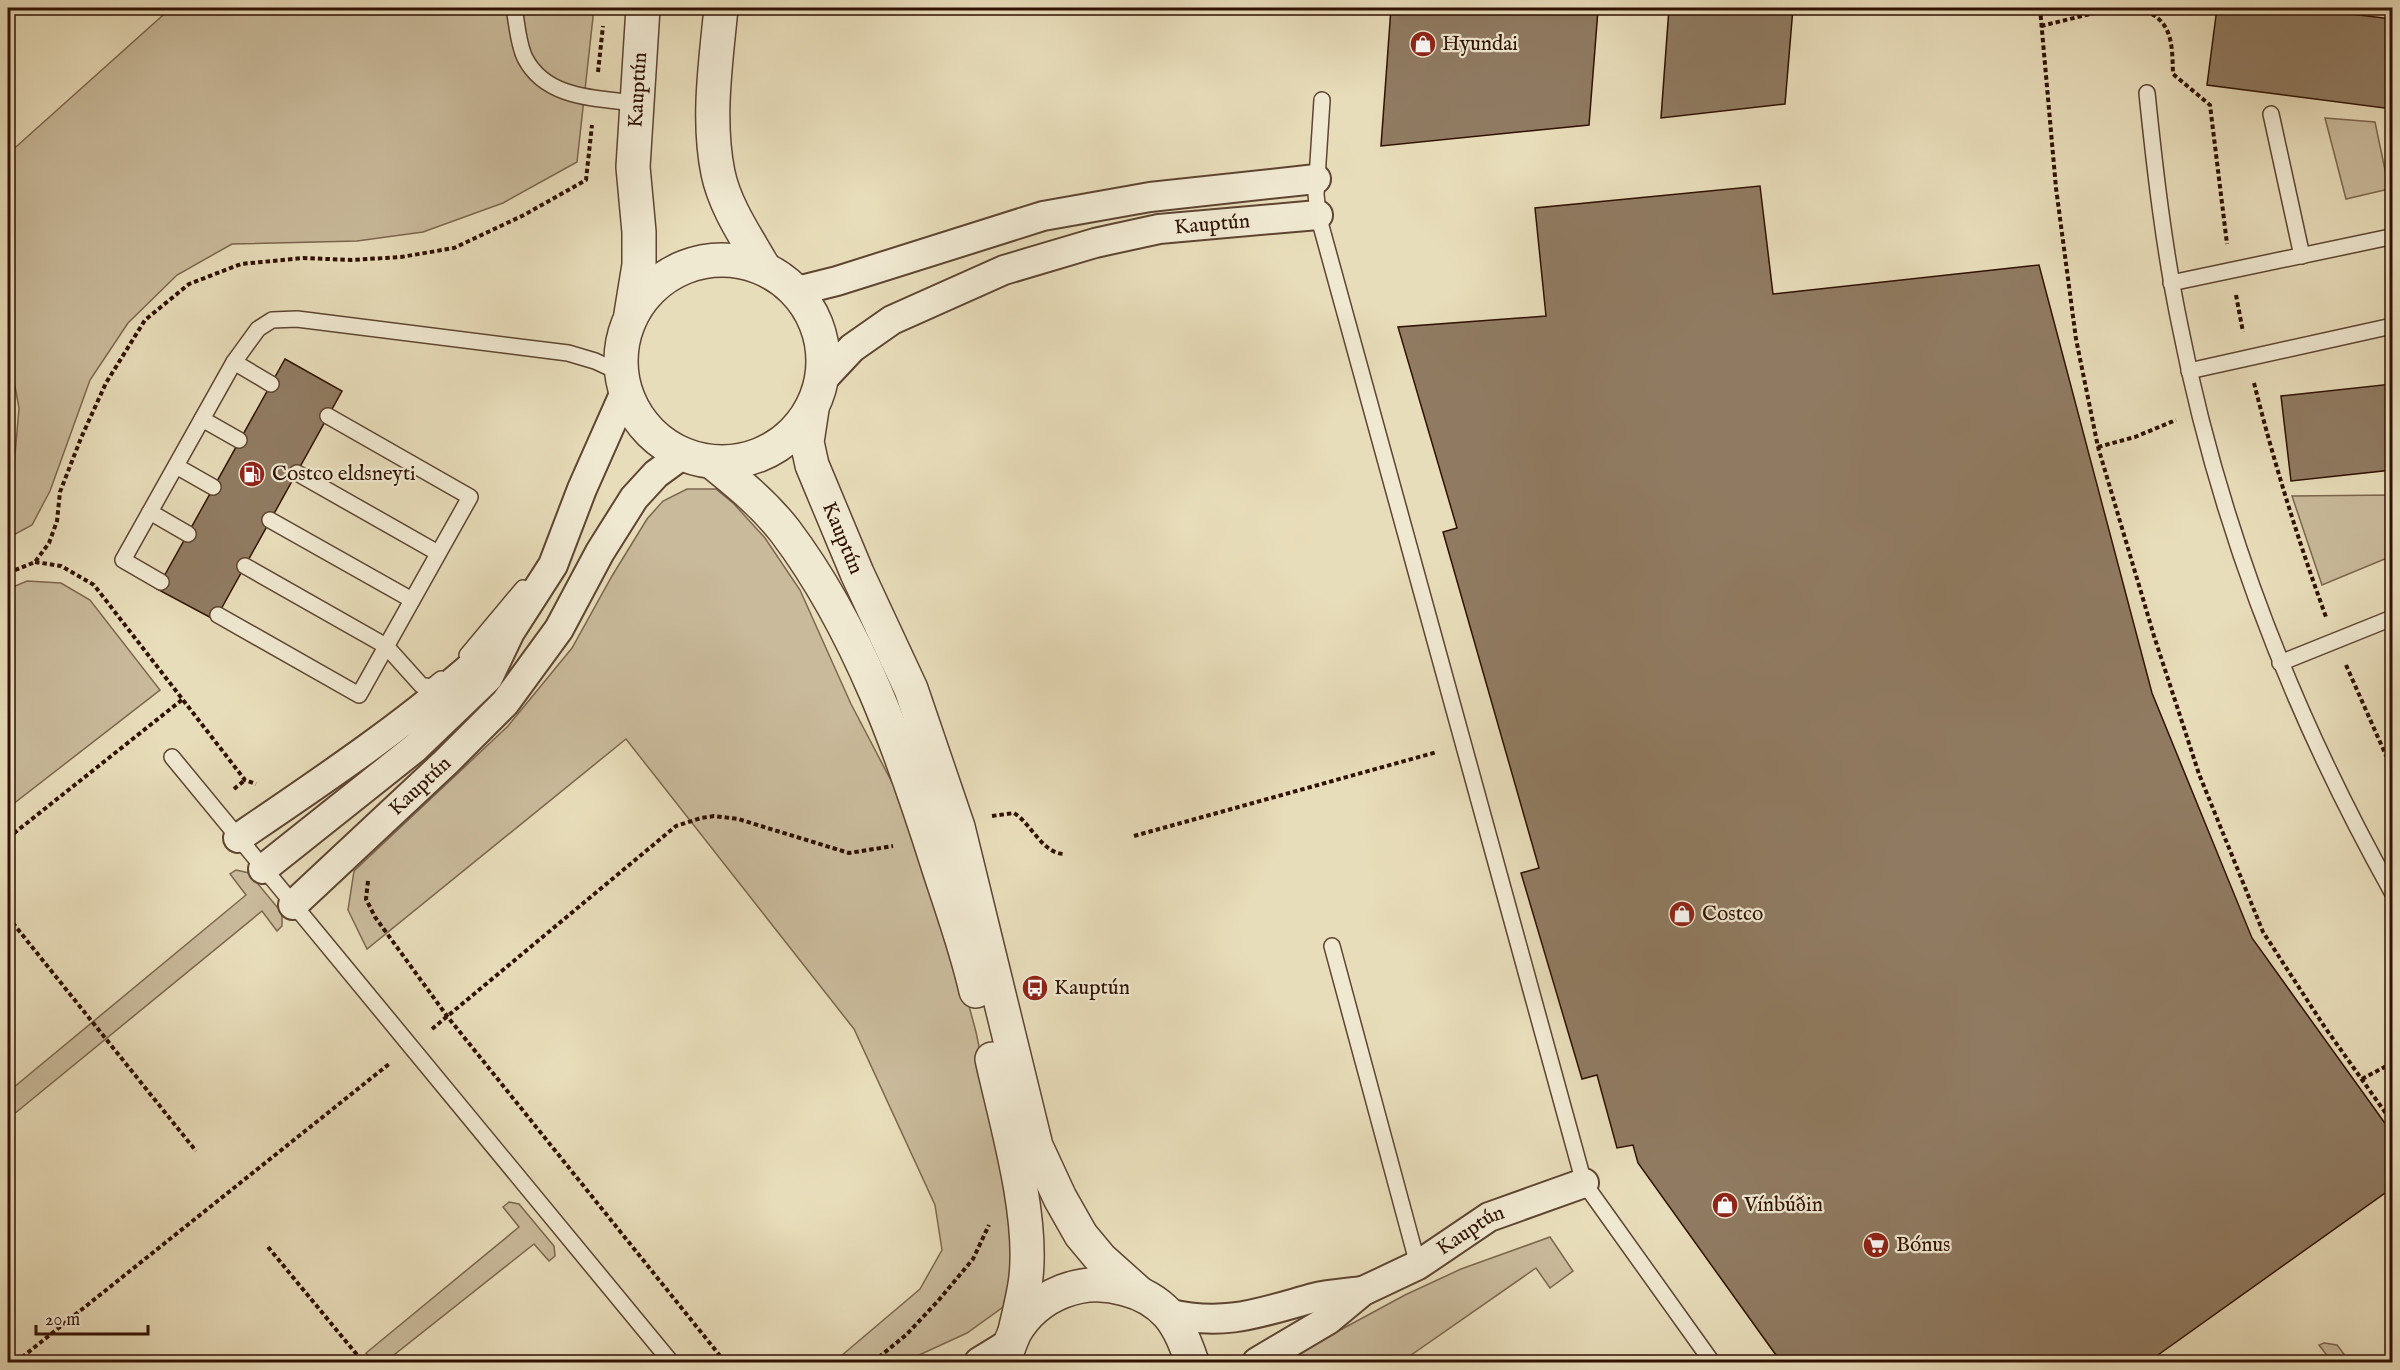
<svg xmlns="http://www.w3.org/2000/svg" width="2400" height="1370" viewBox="0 0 2400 1370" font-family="'IM FELL English',serif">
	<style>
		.green { fill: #c9ba9b; stroke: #7c664f; stroke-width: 1.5 }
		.building { fill: #907b62; stroke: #301103; stroke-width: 1.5 }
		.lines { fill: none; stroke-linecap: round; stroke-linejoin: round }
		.service-casing { stroke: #5e4431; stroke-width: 18 }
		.minor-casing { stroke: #5e4431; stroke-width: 32 }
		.tertiary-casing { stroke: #5e4431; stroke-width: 36 }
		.path { stroke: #301103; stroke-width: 4; stroke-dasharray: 4.5 3; stroke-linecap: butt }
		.service { stroke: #f0e9d2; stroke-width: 15 }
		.minor { stroke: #f0e9d2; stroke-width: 28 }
		.tertiary { stroke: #f0e9d2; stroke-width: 33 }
		.labels { text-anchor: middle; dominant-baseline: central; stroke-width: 4.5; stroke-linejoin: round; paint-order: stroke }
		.poi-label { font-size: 21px; fill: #301103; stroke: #f0e9d2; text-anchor: start }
		.street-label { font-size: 21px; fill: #301103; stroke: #f0e9d2 }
	</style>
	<rect width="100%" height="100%" fill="#e8ddba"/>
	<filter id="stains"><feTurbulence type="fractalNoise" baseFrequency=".00333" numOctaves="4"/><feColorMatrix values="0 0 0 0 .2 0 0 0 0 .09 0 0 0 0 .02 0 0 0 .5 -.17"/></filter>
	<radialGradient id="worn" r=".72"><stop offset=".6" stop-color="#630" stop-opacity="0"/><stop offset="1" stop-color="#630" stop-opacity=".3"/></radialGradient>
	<!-- green -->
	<g class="green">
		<polygon points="171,8 594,8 577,162 503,203 423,232 357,241 232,244 177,275 128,323 90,380 50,491 32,525 8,538 19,408 8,348 8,154"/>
		<polygon points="2325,118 2375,122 2389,189 2346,199"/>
		<polygon points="687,489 716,489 734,504 765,538 800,590 851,704 907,811 948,927 976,1032 1000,1147 1013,1242 1010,1302 967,1333 904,1362 834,1362 920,1289 942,1250 935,1205 854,1029 626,739 367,949 348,910 354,871 508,726 572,648 612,576 647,519 663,501"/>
		<polygon points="2392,495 2392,556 2322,585 2292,496"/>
		<polygon points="27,581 61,583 90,600 160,690 8,808 8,589"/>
		<polygon points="236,870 249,873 282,913 282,926 277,931 262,911 8,1119 8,1092 246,895 230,874"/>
		<polygon points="509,1202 519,1204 554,1246 555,1256 549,1261 534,1244 385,1362 373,1362 366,1353 519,1227 503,1207"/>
		<polygon points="1550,1237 1573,1271 1550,1288 1536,1268 1401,1362 1281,1362 1405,1295 1461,1269"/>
		<polygon points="2324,1343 2337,1345 2350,1362 2332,1362 2319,1345"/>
	</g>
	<!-- building -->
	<g class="building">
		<polygon points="1391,8 1630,8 1598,10 1589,125 1381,146"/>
		<polygon points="1669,8 1793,8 1785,104 1661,118"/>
		<polygon points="2217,8 2300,8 2392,19 2392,109 2207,85"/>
		<polygon points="1760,186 1773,294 2039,265 2152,693 2252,938 2392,1133 2392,1188 2148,1362 1781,1362 1638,1163 1633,1145 1617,1148 1597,1075 1582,1079 1521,873 1539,868 1443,532 1457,528 1398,327 1546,316 1535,208"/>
		<polygon points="285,359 342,391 215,620 157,589"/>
		<polygon points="2392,384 2392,470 2291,481 2281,396"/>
	</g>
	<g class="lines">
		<defs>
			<g id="service">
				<path d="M514,8C517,23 518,44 525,58C546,99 596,98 636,103"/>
				<path d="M2147,93C2155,171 2164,249 2180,326C2219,525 2293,715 2392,892"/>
				<polyline points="1322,100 1316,194 1318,215 1584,1183 1712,1362"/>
				<polyline points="2271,114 2302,256"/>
				<polyline points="2171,283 2390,237"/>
				<polyline points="234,362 271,384"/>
				<polyline points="2189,371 2392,326"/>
				<polyline points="202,419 239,440"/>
				<polyline points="176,466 213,487"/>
				<polyline points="297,473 438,553"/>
				<polyline points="150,512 188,534"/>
				<polyline points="270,520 412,600"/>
				<polyline points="245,566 386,646 421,685 431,687 441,679"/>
				<polyline points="161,582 123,560 234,362 258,329 272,320 297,319 568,353 595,361 621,373"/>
				<polyline points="218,615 359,695 470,497 328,416"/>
				<polyline points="467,655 523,588"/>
				<polyline points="2280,663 2392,618"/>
				<polyline points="172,757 671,1362"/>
				<polyline points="1332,946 1418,1265"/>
			</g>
			<g id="minor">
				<polyline points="797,291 837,281 1043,216 1150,197 1316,179"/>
				<path id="s1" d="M822,380L852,348L892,320L1004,270L1095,243L1159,229L1318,215"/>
				<path d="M238,838C325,779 413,720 491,649"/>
				<polyline points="263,869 415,748 488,678 510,632 553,565 582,489 625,392"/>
				<path id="s2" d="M293,905L446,762L505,703L559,629L600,552L634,498L656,474L682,455"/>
				<path d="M1167,1313C1224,1327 1259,1313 1313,1298C1329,1294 1347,1293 1363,1291"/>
				<polyline points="979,1362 1010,1343"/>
				<path id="s3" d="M1257,1362L1328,1320L1363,1291L1418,1265L1489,1217L1584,1183"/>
			</g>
			<g id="tertiary">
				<path d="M721,8C716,61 707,119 718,173C725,207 747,238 764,268"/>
				<circle cx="722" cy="361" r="101"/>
				<path id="s4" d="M631,314L639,265V232L633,167L643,8"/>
				<path id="s5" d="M812,409L807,442L812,465L857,573L911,689L958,827L1036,1146L1060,1198L1081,1235L1101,1259L1139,1293"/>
				<path d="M712,462C738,483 764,504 785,531C859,629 902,752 939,869C952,909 967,950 976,991"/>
				<path d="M992,1059C1006,1122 1033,1213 1026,1277C1024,1295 1019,1313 1015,1331"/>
				<path d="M1004,1362C1007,1352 1010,1342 1015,1332C1037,1294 1083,1276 1125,1289C1141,1293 1156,1301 1168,1314C1180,1328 1186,1345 1192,1362"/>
			</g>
		</defs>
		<!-- service casing -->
		<use href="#service" class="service-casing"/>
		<!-- minor casing -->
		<use href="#minor" class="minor-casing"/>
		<!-- tertiary casing -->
		<use href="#tertiary" class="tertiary-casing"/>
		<!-- path -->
		<g class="path">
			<polyline points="2040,8 2056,188 2076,339 2098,447 2154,636 2199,774 2263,932 2324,1026 2392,1122"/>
			<path d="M2138,8C2173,19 2172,42 2173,74L2210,105L2227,244"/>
			<polyline points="2041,26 2115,8"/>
			<polyline points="598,72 603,26"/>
			<polyline points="2236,295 2243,332"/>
			<path d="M2254,383C2274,463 2298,540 2326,617"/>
			<polyline points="2098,447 2135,437 2176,420"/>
			<polyline points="35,562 61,566 94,585 245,780 256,784"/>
			<polyline points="8,573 35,562 49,543 57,521 60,492 81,438 106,383 145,320 189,284 241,264 303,258 351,260 401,257 454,248 524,215 586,180 592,125"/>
			<polyline points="2346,665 2392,769"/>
			<polyline points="234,789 245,780"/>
			<path d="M992,816L1014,813C1032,824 1042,854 1065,854"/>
			<polyline points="1134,836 1437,752"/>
			<polyline points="8,838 183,699"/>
			<polyline points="368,881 366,899 375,917 447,1016 725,1362"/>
			<polyline points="8,917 196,1151"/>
			<polyline points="432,1029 676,826 701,818 714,816 738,819 849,853 893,846"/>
			<polyline points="2362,1079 2392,1063"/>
			<polyline points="268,1247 363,1362"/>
			<polyline points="16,1362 389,1064"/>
			<polyline points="873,1362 906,1335 938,1301 973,1259 989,1225"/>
		</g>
		<!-- service -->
		<use href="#service" class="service"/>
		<!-- minor -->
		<use href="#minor" class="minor"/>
		<!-- tertiary -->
		<use href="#tertiary" class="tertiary"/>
	</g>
	<!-- icons -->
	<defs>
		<symbol id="shop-disc" viewBox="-11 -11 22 22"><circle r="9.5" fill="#8f2418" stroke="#f0e9d2"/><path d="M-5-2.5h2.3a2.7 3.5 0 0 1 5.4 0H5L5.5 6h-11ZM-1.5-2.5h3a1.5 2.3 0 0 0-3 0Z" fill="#fff"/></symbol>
		<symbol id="fuel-disc" viewBox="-11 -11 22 22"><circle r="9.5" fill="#8f2418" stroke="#f0e9d2"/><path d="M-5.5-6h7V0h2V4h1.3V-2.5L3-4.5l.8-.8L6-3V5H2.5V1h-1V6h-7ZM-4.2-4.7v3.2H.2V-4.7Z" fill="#fff"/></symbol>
		<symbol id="bus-disc" viewBox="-11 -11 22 22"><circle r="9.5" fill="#8f2418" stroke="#f0e9d2"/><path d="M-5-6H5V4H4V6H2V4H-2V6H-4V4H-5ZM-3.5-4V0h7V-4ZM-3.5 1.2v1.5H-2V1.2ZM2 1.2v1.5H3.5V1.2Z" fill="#fff"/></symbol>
		<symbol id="supermarket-disc" viewBox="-11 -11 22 22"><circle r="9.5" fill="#8f2418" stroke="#f0e9d2"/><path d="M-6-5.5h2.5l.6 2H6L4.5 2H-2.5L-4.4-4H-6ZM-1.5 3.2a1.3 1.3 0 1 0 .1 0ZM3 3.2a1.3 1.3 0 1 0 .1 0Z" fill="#fff"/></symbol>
	</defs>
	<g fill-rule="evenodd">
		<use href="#shop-disc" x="1408" y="29" width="30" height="30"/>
		<use href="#fuel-disc" x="237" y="459" width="30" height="30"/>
		<use href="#shop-disc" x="1667" y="899" width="30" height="30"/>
		<use href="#bus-disc" x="1020" y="973" width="30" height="30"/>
		<use href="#shop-disc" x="1710" y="1190" width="30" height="30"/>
		<use href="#supermarket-disc" x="1861" y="1230" width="30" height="30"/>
	</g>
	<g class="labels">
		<!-- poi labels -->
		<g class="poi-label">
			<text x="1442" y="44">Hyundai</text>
			<text x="272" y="474">Costco eldsneyti</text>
			<text x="1702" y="914">Costco</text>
			<text x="1054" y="988">Kauptún</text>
			<text x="1744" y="1205">Vínbúðin</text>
			<text x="1896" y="1245">Bónus</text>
		</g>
		<!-- street labels -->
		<g class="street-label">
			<text stroke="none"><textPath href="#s4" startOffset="225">Kauptún</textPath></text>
			<text stroke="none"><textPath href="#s1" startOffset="429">Kauptún</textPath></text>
			<text stroke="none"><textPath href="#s5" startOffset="136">Kauptún</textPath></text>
			<text stroke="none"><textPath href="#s2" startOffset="174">Kauptún</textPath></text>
			<text stroke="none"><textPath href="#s3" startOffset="252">Kauptún</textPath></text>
		</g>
	</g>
	<!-- margin -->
	<rect width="2400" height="1370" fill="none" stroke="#e8ddba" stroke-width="30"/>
	<rect x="9" y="9" width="2382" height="1352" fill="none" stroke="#301103" stroke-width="3"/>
	<rect x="15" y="15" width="2370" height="1340" fill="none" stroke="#301103" stroke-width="1.5"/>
	<!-- scale -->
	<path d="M36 1325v9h112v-9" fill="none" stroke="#301103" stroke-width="3"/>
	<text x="45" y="1325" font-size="18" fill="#301103" stroke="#f0e9d2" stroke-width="4.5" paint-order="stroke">20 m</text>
	<rect width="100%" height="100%" filter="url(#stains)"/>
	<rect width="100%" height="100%" fill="url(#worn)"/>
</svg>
